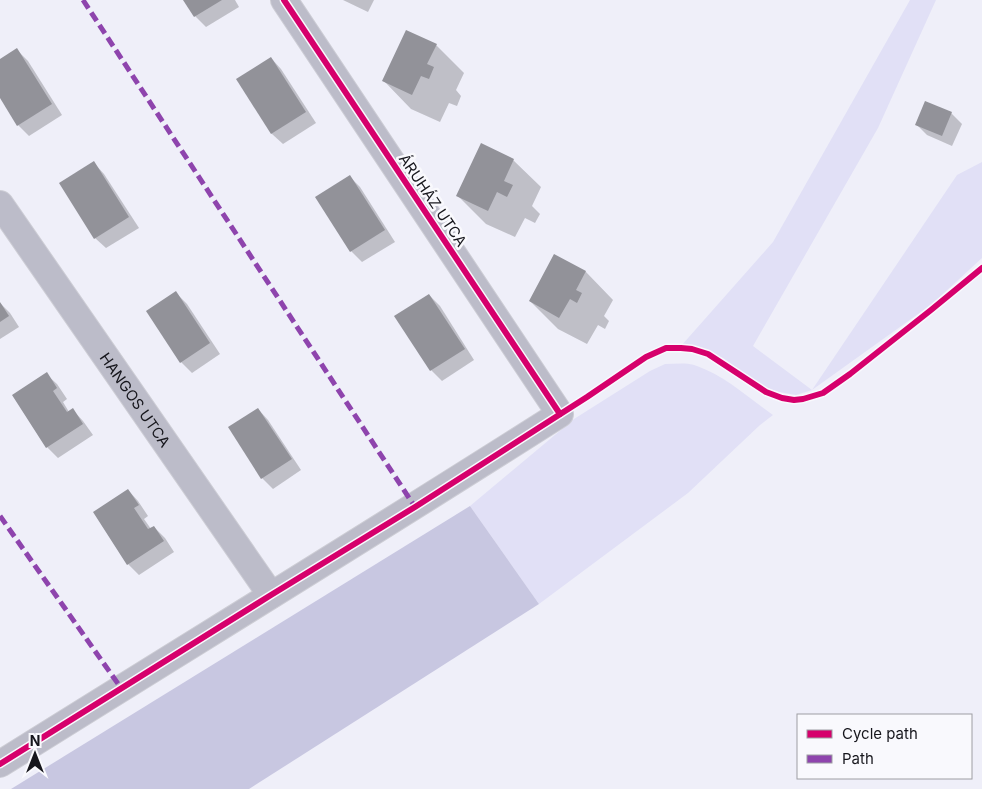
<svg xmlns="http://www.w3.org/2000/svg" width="982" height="789" viewBox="0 0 982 789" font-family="Inter,sans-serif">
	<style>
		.green { fill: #e1e0f6 }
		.forest { fill: #c8c7e1 }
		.shadow { fill: #0003 }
		.building { fill: #929299 }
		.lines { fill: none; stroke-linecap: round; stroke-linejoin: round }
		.street-casing { stroke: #cdcdd5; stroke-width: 28 }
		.street { stroke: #bcbcc9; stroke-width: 26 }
		.quiet { stroke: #8e44ad; stroke-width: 5; stroke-dasharray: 10 5; stroke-linecap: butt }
		.cycleway-casing { stroke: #f9f9fd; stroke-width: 9 }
		.cycleway { stroke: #d6006c; stroke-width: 6 }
		.labels { text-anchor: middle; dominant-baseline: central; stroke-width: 5; stroke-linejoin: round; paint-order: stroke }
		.street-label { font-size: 15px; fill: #16161c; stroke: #f9f9fd }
	</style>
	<rect width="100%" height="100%" fill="#efeff9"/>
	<!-- green -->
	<g class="green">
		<polygon points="910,0 936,0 878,128 753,346 812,390 957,175 982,162 982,258 932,304 812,390 796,395 768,390 723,358 706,351 681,346 773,242"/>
		<path d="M665,364C676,364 687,362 697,366C725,376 749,398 773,415L760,425L688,493L539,604L470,506L574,419L650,371Z"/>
	</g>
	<!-- forest -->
	<polygon class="forest" points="470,506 539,604 249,789 11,789"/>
	<!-- shadow -->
	<g class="shadow">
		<polygon points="184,0 235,0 239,7 206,27 195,16"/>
		<polygon points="343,0 374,0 368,12"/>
		<polygon points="436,45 464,73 456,90 461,96 457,106 449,103 440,122 411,109 384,81"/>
		<polygon points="17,50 28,61 62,115 29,136 18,125 0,96 0,60"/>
		<polygon points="271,58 281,69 316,123 283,144 272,134 238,79"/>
		<polygon points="951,113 962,124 952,146 927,135 916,124"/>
		<polygon points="513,160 541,187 532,206 540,214 535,223 525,218 515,237 486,224 458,196"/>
		<polygon points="94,163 104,174 139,228 106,248 95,238"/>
		<polygon points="350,177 360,187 395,242 362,262 351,251 317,197"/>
		<polygon points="554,256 586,272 613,300 604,316 609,321 605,329 598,325 587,344 558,329 530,301"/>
		<polygon points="176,293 187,304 220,354 192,373 181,362"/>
		<polygon points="429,295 440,306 474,360 442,381 431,370"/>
		<polygon points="0,303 10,313 19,327 0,339"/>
		<polygon points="46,374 57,384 67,399 63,402 69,412 73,410 83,421 93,435 58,458 47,447"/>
		<polygon points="258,409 268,420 301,470 273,489 262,478"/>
		<polygon points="128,490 138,501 148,516 144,519 151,529 154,527 165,538 174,552 139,575 128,564"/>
	</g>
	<!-- building -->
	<g class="building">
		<polygon points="183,0 222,0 194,17"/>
		<polygon points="406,30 437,44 427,64 434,67 429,79 421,76 412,95 382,81"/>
		<polygon points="17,48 52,104 17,126 0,98 0,59"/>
		<polygon points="271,57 306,112 271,134 236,79"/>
		<polygon points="925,101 952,112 942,136 915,125"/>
		<polygon points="481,143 514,159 504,181 513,185 507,197 497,192 488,211 456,196"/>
		<polygon points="94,161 129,217 94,239 59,183"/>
		<polygon points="350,175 385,230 350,252 315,197"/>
		<polygon points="554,254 586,271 576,290 582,293 577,303 570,299 559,318 529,301"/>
		<polygon points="176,291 210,343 180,363 146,311"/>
		<polygon points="429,294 465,349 430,371 394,316"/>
		<polygon points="0,302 9,316 0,322"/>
		<polygon points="47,372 57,388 53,391 67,412 73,408 83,424 46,448 12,395"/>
		<polygon points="258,408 292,459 261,479 228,427"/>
		<polygon points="128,489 139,505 134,508 148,529 154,526 164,541 127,565 93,512"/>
	</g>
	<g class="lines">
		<defs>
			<g id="street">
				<path id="s1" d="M0,204L271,595"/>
				<path d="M0,764C187,647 375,532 560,414L284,0"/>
			</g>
		</defs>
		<!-- street casing -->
		<use href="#street" class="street-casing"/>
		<!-- street -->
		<use href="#street" class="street"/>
		<!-- quiet -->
		<g class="quiet">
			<polyline points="83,0 415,507"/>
			<polyline points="0,516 121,688"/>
		</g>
		<defs>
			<g id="cycleway">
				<polyline points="284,0 560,414"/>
				<polyline points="0,764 271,595 415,507 587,397 646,357 666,348 681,348 692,349 708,354 766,392 782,398 794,400 803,399 823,393 850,374 931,310 982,268"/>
			</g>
		</defs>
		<!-- cycleway casing -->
		<use href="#cycleway" class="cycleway-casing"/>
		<!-- cycleway -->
		<use href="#cycleway" class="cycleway"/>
	</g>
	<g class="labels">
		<!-- street labels -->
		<g class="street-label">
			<text transform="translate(433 200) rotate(56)">ÁRUHÁZ UTCA</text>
			<text stroke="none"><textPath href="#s1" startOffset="238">HANGOS UTCA</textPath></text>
		</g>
	</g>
	<!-- legend -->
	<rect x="797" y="714" width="175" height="65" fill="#f9f9fd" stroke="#9e9ea3"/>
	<rect x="807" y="730" width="25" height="8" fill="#d6006c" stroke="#9e9ea3"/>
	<text x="842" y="739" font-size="15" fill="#16161c">Cycle path</text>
	<rect x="807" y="755" width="25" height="8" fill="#8e44ad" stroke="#9e9ea3"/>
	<text x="842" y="764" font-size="15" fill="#16161c">Path</text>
	<!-- north arrow -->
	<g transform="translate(35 754)" stroke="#f9f9fd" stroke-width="4" paint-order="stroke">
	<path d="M0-4L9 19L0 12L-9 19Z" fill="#16161c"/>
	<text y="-8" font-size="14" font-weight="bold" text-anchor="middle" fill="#16161c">N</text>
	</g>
</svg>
